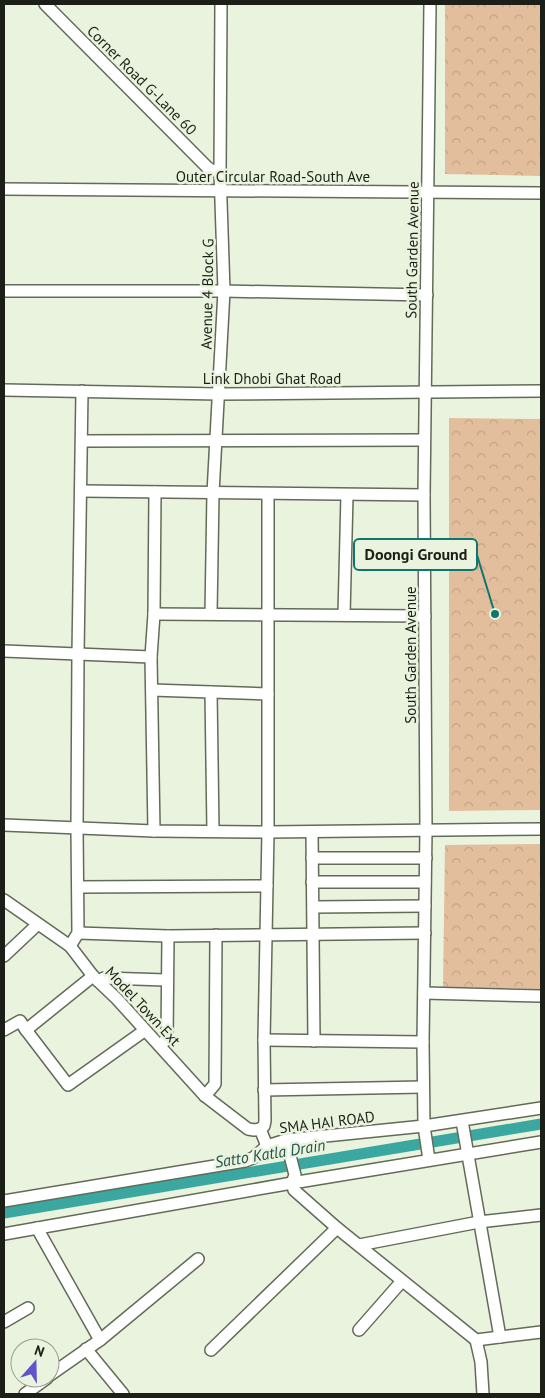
<svg xmlns="http://www.w3.org/2000/svg" width="545" height="1398" viewBox="0 0 545 1398" font-family="'PT Sans',sans-serif">
	<style>
		.park { fill: url(#park-crowns) }
		.lines { fill: none; stroke-linecap: round; stroke-linejoin: round }
		.canal { stroke: #3aa8a1; stroke-width: 11 }
		.minor-casing { stroke: #636b58; stroke-width: 14 }
		.minor { stroke: #fff; stroke-width: 11 }
		.labels { text-anchor: middle; dominant-baseline: central; stroke-width: 5; stroke-linejoin: round; paint-order: stroke }
		.street-label { font-size: 15px; fill: #1c1f17; stroke: #e9f3dd }
		.water-label { font-size: 16px; font-style: italic; fill: #245350; stroke: #e9f3dd }
		.leader { fill: none; stroke: #0f766e; stroke-width: 2 }
		.callout-dot { fill: #0f766e; stroke: #e9f3dd; stroke-width: 2 }
		.callout { fill: #e9f3dd; stroke: #0f766e; stroke-width: 2 }
		.callout-label { font-size: 16px; text-anchor: middle; font-weight: bold; fill: #1c1f17 }
	</style>
	<defs>
		<pattern id="park-crowns" width="20" height="18" patternUnits="userSpaceOnUse" patternTransform="scale(1.25)"><rect width="20" height="18" fill="#e3be9d"/><path d="M2 6a3 3 0 1 1 6 0M12 15a3 3 0 1 1 6 0" fill="none" stroke="#c2a386"/></pattern>
	</defs>
	<rect width="100%" height="100%" fill="#e9f3dd"/>
	<!-- park -->
	<g class="park">
		<polygon points="445,4 541,4 541,176 445,174"/>
		<polygon points="449,418 541,419 541,810 449,811"/>
		<polygon points="541,844 541,989 443,987 445,845"/>
	</g>
	<g class="lines">
		<!-- canal -->
		<polyline class="canal" points="4,1213 541,1124"/>
		<defs>
			<g id="minor">
				<polyline points="45,4 207,167 211,170 220,171"/>
				<polyline points="4,189 541,193"/>
				<polyline points="4,291 224,291 427,295"/>
				<polyline points="4,390 219,394 541,391"/>
				<polyline points="82,441 424,440"/>
				<polyline points="81,491 424,495"/>
				<polyline points="154,614 425,616"/>
				<polyline points="211,614 213,493 224,291 220,171 221,4"/>
				<polyline points="344,615 347,495"/>
				<polyline points="4,651 151,657"/>
				<polyline points="152,690 268,694"/>
				<polyline points="211,692 213,831"/>
				<polyline points="4,825 154,831 268,832 541,829"/>
				<polyline points="154,831 151,657 154,614 155,492"/>
				<polyline points="312,832 314,1041"/>
				<polyline points="312,858 426,858"/>
				<polyline points="312,882 425,882"/>
				<polyline points="79,887 267,886"/>
				<polyline points="4,900 70,946 93,976 117,999 205,1096 248,1129 254,1130 260,1129"/>
				<polyline points="313,907 425,906"/>
				<polyline points="78,933 168,936 425,933"/>
				<polyline points="70,946 78,933 77,829 78,654 82,391"/>
				<polyline points="4,956 38,924"/>
				<polyline points="98,981 104,978 166,980"/>
				<polyline points="424,993 541,996"/>
				<polyline points="4,1030 20,1021 26,1030 93,976"/>
				<polyline points="26,1030 68,1085 144,1031"/>
				<polyline points="264,1040 423,1042"/>
				<polyline points="160,1045 167,1039 168,936"/>
				<polyline points="264,1090 423,1087"/>
				<polyline points="205,1096 215,1084 216,935"/>
				<polyline points="462,1121 500,1337"/>
				<polyline points="286,1140 295,1175 292,1183 294,1190 337,1228 476,1340 541,1332"/>
				<polyline points="267,1146 260,1129 264,1126 265,1121 264,1040 268,832 268,494"/>
				<polyline points="429,1160 424,1126 423,1042 426,830 424,495 430,4"/>
				<polyline points="4,1201 245,1161 253,1158 267,1146 286,1140 424,1126 541,1108"/>
				<polyline points="37,1228 100,1340"/>
				<polyline points="4,1234 292,1183 541,1142"/>
				<polyline points="359,1245 479,1222 541,1215"/>
				<polyline points="4,1322 28,1308"/>
				<polyline points="359,1330 402,1281"/>
				<polyline points="476,1340 481,1362 483,1394"/>
				<polyline points="86,1349 123,1394"/>
				<polyline points="211,1350 337,1228"/>
				<polyline points="50,1375 100,1340 198,1259"/>
				<polyline points="25,1394 47,1378"/>
			</g>
		</defs>
		<!-- minor casing -->
		<use href="#minor" class="minor-casing"/>
		<!-- minor -->
		<use href="#minor" class="minor"/>
	</g>
	<g class="labels">
		<!-- street labels -->
		<g class="street-label">
			<text transform="translate(142 80) rotate(45)">Corner Road G-Lane 60</text>
			<text x="273" y="176">Outer Circular Road-South Ave</text>
			<text transform="translate(412 250) rotate(-89)">South Garden Avenue</text>
			<text transform="translate(207 294) rotate(-89)">Avenue 4 Block G</text>
			<text x="272" y="378">Link Dhobi Ghat Road</text>
			<text transform="translate(410 655) rotate(-90)">South Garden Avenue</text>
			<text transform="translate(143 1006) rotate(47)">Model Town Ext</text>
			<text transform="translate(327 1122) rotate(-7)">SMA HAI ROAD</text>
		</g>
		<!-- water labels -->
		<g class="water-label">
			<text transform="translate(270 1153) rotate(-9)">Satto Katla Drain</text>
		</g>
	</g>
	<!-- callouts -->
	<path class="leader" d="M495 614L477 555"/>
	<circle class="callout-dot" cx="495" cy="614" r="5"/>
	<rect class="callout" x="354" y="539" width="123" height="31" rx="5"/>
	<g class="callout-label">
		<text x="416" y="560">Doongi Ground</text>
	</g>
	<!-- border -->
	<rect width="545" height="1398" fill="none" stroke="#1c1f17" stroke-width="10"/>
	<!-- north arrow -->
	<g transform="translate(35 1363) rotate(20)"><circle r="24" fill="#e9f3dd" stroke="#979e8e"/>
	<path d="M0-4L9 19L0 12L-9 19Z" fill="#6153cb"/>
	<text y="-8" font-size="14" font-weight="bold" text-anchor="middle" fill="#1c1f17">N</text>
	</g>
</svg>
